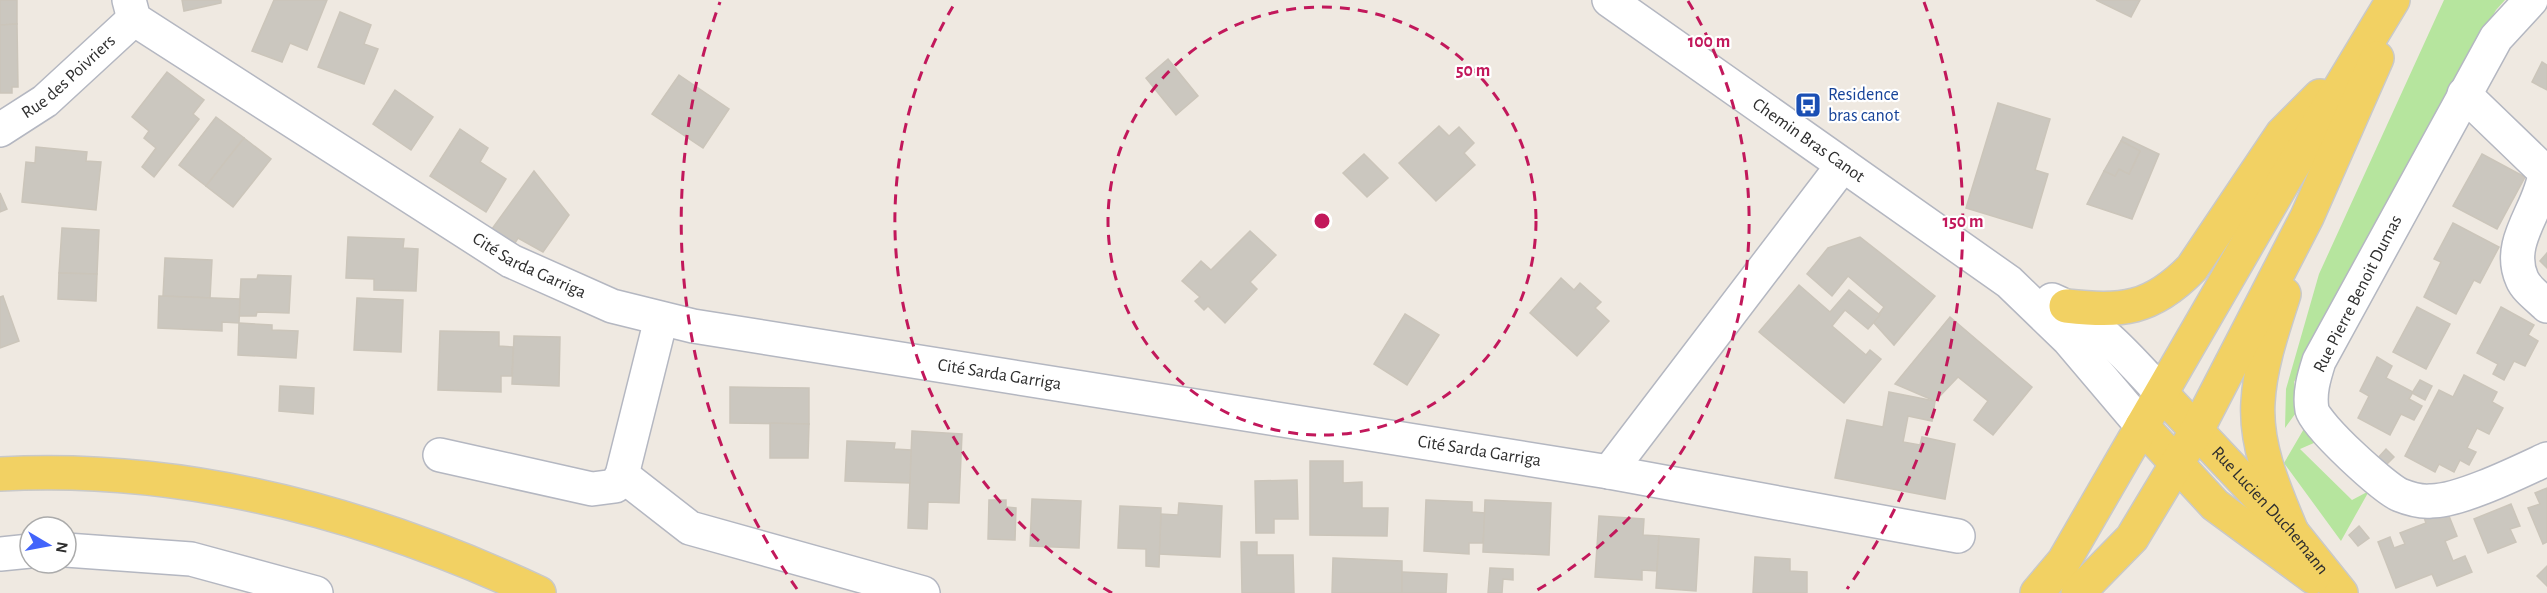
<svg xmlns="http://www.w3.org/2000/svg" width="2547" height="593" viewBox="0 0 2547 593" font-family="'Alegreya Sans',sans-serif">
	<style>
		.green { fill: #b6e59e }
		.building { fill: #cbc7bf; stroke: #cbc5ba; stroke-width: 1.5 }
		.lines { fill: none; stroke-linecap: round; stroke-linejoin: round }
		.minor-casing { stroke: #b4b7c1; stroke-width: 36 }
		.major-casing { stroke: #c9c9c9; stroke-width: 36 }
		.minor { stroke: #fff; stroke-width: 33 }
		.major { stroke: #f2d163; stroke-width: 33 }
		.ring { fill: none; stroke: #c2185b; stroke-width: 3; stroke-dasharray: 10 8 }
		.labels { text-anchor: middle; dominant-baseline: central; stroke-width: 4.5; stroke-linejoin: round; paint-order: stroke }
		.street-label { font-size: 18px; fill: #2e2e2e; stroke: #fff }
		.transit-label { font-size: 18px; fill: #164399; stroke: #fff; text-anchor: start }
		.centre { fill: #c2185b; stroke: #fff; stroke-width: 3 }
		.ring-label { font-size: 18px; text-anchor: middle; font-weight: bold; fill: #c2185b; stroke: #fff; stroke-width: 4.5; stroke-linejoin: round; paint-order: stroke }
	</style>
	<rect width="100%" height="100%" fill="#efe9e1"/>
	<!-- green -->
	<g class="green">
		<polygon points="2444,0 2505,0 2496,10 2294,382 2298,410 2285,428 2286,389 2319,274"/>
		<polygon points="2305,427 2323,439 2300,449 2352,500 2369,491 2341,541 2284,463"/>
	</g>
	<!-- building -->
	<g class="building">
		<polygon points="0,0 17,0 17,24 0,25"/>
		<polygon points="182,0 221,0 221,3 184,11"/>
		<polygon points="274,0 327,0 307,50 290,43 282,62 252,51"/>
		<polygon points="2096,0 2140,0 2131,17"/>
		<polygon points="340,12 371,25 364,44 378,49 364,84 318,67"/>
		<polygon points="17,24 18,87 12,87 12,93 0,93 0,25"/>
		<polygon points="1168,59 1198,96 1176,115 1146,78"/>
		<polygon points="2542,62 2547,65 2547,90 2532,82"/>
		<polygon points="167,72 204,100 193,114 199,119 154,177 142,167 156,148 144,138 149,131 132,117"/>
		<polygon points="679,75 729,109 703,148 652,114"/>
		<polygon points="395,90 433,117 411,150 373,124"/>
		<polygon points="1998,103 2050,119 2035,170 2048,174 2032,228 1966,208"/>
		<polygon points="216,117 244,138 206,186 179,165"/>
		<polygon points="1439,126 1449,136 1459,127 1474,143 1464,153 1475,165 1436,201 1399,163"/>
		<polygon points="460,129 488,148 480,162 506,179 486,212 430,176"/>
		<polygon points="2123,137 2159,154 2132,219 2087,204 2104,171 2115,176 2119,169 2129,174 2140,151 2121,141"/>
		<polygon points="244,138 271,159 233,207 206,186"/>
		<polygon points="2121,141 2140,151 2129,174 2119,169 2115,176 2104,171"/>
		<polygon points="36,147 87,152 86,161 101,162 96,210 22,202 26,162 35,163"/>
		<polygon points="1364,154 1388,178 1367,197 1343,173"/>
		<polygon points="2482,154 2525,177 2497,229 2453,206"/>
		<polygon points="534,171 569,215 543,252 518,238 515,243 504,236 501,241 489,233"/>
		<polygon points="0,193 7,209 0,212"/>
		<polygon points="2453,223 2499,247 2480,283 2474,280 2456,314 2424,297 2441,262 2434,259"/>
		<polygon points="62,228 99,230 97,274 59,273"/>
		<polygon points="1250,231 1276,255 1250,282 1257,289 1225,323 1208,306 1204,310 1195,301 1200,297 1182,281 1201,261 1211,270"/>
		<polygon points="348,237 404,239 403,248 418,249 416,291 374,290 374,279 346,278"/>
		<polygon points="1860,237 1935,296 1894,345 1873,322 1884,307 1848,276 1832,296 1807,274 1828,248"/>
		<polygon points="2547,253 2547,268 2540,261"/>
		<polygon points="165,258 212,260 210,298 163,296"/>
		<polygon points="59,273 97,274 96,301 58,299"/>
		<polygon points="258,275 291,276 289,313 257,312 256,316 239,316 241,279 257,279"/>
		<polygon points="1561,278 1574,290 1580,283 1601,302 1595,308 1609,321 1577,356 1530,313"/>
		<polygon points="1799,285 1830,312 1849,290 1880,315 1868,329 1845,310 1832,326 1866,355 1870,350 1881,359 1844,403 1759,332"/>
		<polygon points="3,296 19,341 0,348 0,297"/>
		<polygon points="159,296 240,299 239,323 222,322 222,331 158,328"/>
		<polygon points="357,298 403,300 401,352 354,350"/>
		<polygon points="2417,307 2450,324 2426,369 2393,352"/>
		<polygon points="2501,307 2534,325 2528,335 2538,341 2525,366 2514,361 2504,380 2493,374 2498,364 2477,353"/>
		<polygon points="1405,314 1439,335 1407,385 1374,364"/>
		<polygon points="1950,317 2032,387 1993,435 1974,420 1988,401 1958,377 1935,401 1895,384"/>
		<polygon points="239,323 272,325 272,330 298,331 296,358 238,355"/>
		<polygon points="440,331 499,332 499,346 513,347 512,376 501,376 501,392 438,390"/>
		<polygon points="514,336 560,337 559,386 512,384"/>
		<polygon points="2377,357 2392,366 2386,378 2413,392 2409,399 2422,406 2414,420 2401,414 2390,435 2358,418 2369,396 2360,391"/>
		<polygon points="2464,375 2497,392 2492,402 2503,408 2489,434 2477,428 2467,448 2476,452 2469,465 2460,460 2454,472 2439,464 2435,472 2405,456 2439,390 2453,397"/>
		<polygon points="2420,380 2432,386 2425,400 2412,393"/>
		<polygon points="280,386 314,388 313,414 279,411"/>
		<polygon points="730,387 809,388 809,424 730,423"/>
		<polygon points="1889,392 1935,401 1932,421 1908,416 1903,442 1920,445 1922,437 1955,444 1945,499 1835,478 1847,420 1883,427"/>
		<polygon points="770,423 809,424 808,458 770,458"/>
		<polygon points="912,431 962,434 959,503 928,502 927,529 908,528"/>
		<polygon points="847,441 895,443 894,449 911,450 910,483 845,481"/>
		<polygon points="2386,449 2394,457 2383,468 2376,460"/>
		<polygon points="1310,461 1343,461 1343,483 1362,482 1362,508 1388,508 1387,536 1310,535"/>
		<polygon points="1297,480 1298,519 1274,519 1274,533 1256,533 1255,481"/>
		<polygon points="2547,488 2547,542 2543,544 2528,508 2540,504 2535,493"/>
		<polygon points="1032,499 1081,501 1079,548 1030,546"/>
		<polygon points="989,500 1006,500 1006,507 1016,508 1015,540 988,539"/>
		<polygon points="1426,500 1472,502 1472,512 1485,513 1483,543 1469,543 1469,554 1424,551"/>
		<polygon points="1485,500 1551,503 1549,555 1483,552"/>
		<polygon points="1179,503 1222,506 1220,557 1159,554 1161,514 1178,515"/>
		<polygon points="2511,504 2520,526 2510,529 2516,542 2488,553 2474,519"/>
		<polygon points="1120,506 1161,508 1159,567 1146,566 1146,549 1118,548"/>
		<polygon points="2445,506 2457,536 2445,541 2453,561 2465,556 2472,572 2437,586 2432,574 2396,588 2378,542 2390,537 2394,548 2405,544 2400,533 2426,523 2423,515"/>
		<polygon points="1599,516 1644,519 1643,535 1659,536 1657,571 1642,570 1642,580 1595,577"/>
		<polygon points="2359,526 2369,538 2358,546 2349,535"/>
		<polygon points="1659,536 1699,539 1696,591 1656,588"/>
		<polygon points="1241,542 1257,542 1257,555 1293,555 1294,593 1242,593"/>
		<polygon points="1755,557 1790,559 1790,571 1807,572 1807,593 1753,593"/>
		<polygon points="1333,558 1402,561 1402,593 1332,593"/>
		<polygon points="2547,566 2547,586 2537,576"/>
		<polygon points="1490,568 1513,569 1513,580 1503,579 1502,593 1488,593"/>
		<polygon points="1402,572 1447,574 1446,593 1402,593"/>
	</g>
	<g class="lines">
		<defs>
			<g id="minor">
				<path id="s1" d="M129,0L134,19L511,261L612,306L693,326L1609,472L1958,536"/>
				<path id="s2" d="M1609,0L2009,282L2069,340L2142,426"/>
				<path d="M2531,0L2496,38L2319,361C2314,377 2309,393 2312,410C2316,426 2384,488 2400,495C2410,499 2421,502 2431,501C2460,501 2519,472 2547,459"/>
				<path d="M2464,94L2545,172C2542,208 2505,241 2522,279C2526,289 2539,298 2547,306"/>
				<path id="s3" d="M0,130L45,101L134,19"/>
				<path d="M2052,300C2093,317 2132,361 2162,394"/>
				<polyline points="440,455 592,489 615,486 622,475 661,319"/>
				<polyline points="1609,472 1843,165"/>
				<polyline points="622,475 690,528 923,593"/>
				<polyline points="66,550 191,559 316,593"/>
				<polyline points="0,554 30,551"/>
			</g>
			<g id="major">
				<path d="M2284,294C2273,329 2260,365 2258,402C2255,447 2275,491 2292,532"/>
				<path d="M2066,306C2122,312 2151,310 2192,268L2282,134L2320,96"/>
				<path id="s4" d="M2162,394L2292,532L2341,593"/>
				<polyline points="2142,426 2215,505 2313,577"/>
				<path d="M0,474C188,464 370,514 539,593"/>
				<polyline points="2037,593 2064,561 2285,179 2393,0"/>
				<polyline points="2078,593 2132,538 2197,430 2307,217 2377,58"/>
			</g>
		</defs>
		<!-- minor casing -->
		<use href="#minor" class="minor-casing"/>
		<!-- major casing -->
		<use href="#major" class="major-casing"/>
		<!-- minor -->
		<use href="#minor" class="minor"/>
		<!-- major -->
		<use href="#major" class="major"/>
	</g>
	<!-- distance rings -->
	<g class="ring">
		<circle cx="1322" cy="221" r="214"/>
		<path d="M1112 593A427 427 0 0 1 956 1M1688 1A427 427 0 0 1 1532 593"/>
		<path d="M797 589A641 641 0 0 1 720 2M1924 2A641 641 0 0 1 1847 589"/>
	</g>
	<!-- icons -->
	<defs>
		<symbol id="bus-square" viewBox="-11 -11 22 22"><rect x="-9" y="-9" width="18" height="18" rx="4" fill="#1a4fb4" stroke="#fff"/><path d="M-5-6H5V4H4V6H2V4H-2V6H-4V4H-5ZM-3.5-4V0h7V-4ZM-3.5 1.2v1.5H-2V1.2ZM2 1.2v1.5H3.5V1.2Z" fill="#fff"/></symbol>
	</defs>
	<g fill-rule="evenodd">
		<use href="#bus-square" x="1793" y="90" width="30" height="30"/>
	</g>
	<g class="labels">
		<!-- street labels -->
		<g class="street-label">
			<text stroke="none"><textPath href="#s3" startOffset="87">Rue des Poivriers</textPath></text>
			<text stroke="none"><textPath href="#s2" startOffset="244">Chemin Bras Canot</textPath></text>
			<text stroke="none"><textPath href="#s1" startOffset="486">Cité Sarda Garriga</textPath></text>
			<text transform="translate(2358 294) rotate(-63)">Rue Pierre Benoit Dumas</text>
			<text stroke="none"><textPath href="#s1" startOffset="972">Cité Sarda Garriga</textPath></text>
			<text stroke="none"><textPath href="#s1" startOffset="1458">Cité Sarda Garriga</textPath></text>
			<text stroke="none"><textPath href="#s4" startOffset="159">Rue Lucien Duchemann</textPath></text>
		</g>
		<!-- transit labels -->
		<g class="transit-label">
			<text x="1828" y="95">Residence<tspan x="1828" dy="21">bras canot</tspan></text>
		</g>
	</g>
	<circle cx="1322" cy="221" r="9" class="centre"/>
	<g class="ring-label">
		<text x="1709" y="47">100 m</text>
		<text x="1473" y="76">50 m</text>
		<text x="1963" y="227">150 m</text>
	</g>
	<!-- north arrow -->
	<g transform="translate(48 545) rotate(100)"><circle r="28" fill="#ffffff" stroke="#ababab" stroke-width="1.5"/>
	<path d="M0-4.5L10 22L0 15L-10 22Z" fill="#4264fb"/>
	<text y="-9" font-size="16" font-weight="bold" text-anchor="middle" fill="#2e2e2e">N</text>
	</g>
</svg>
